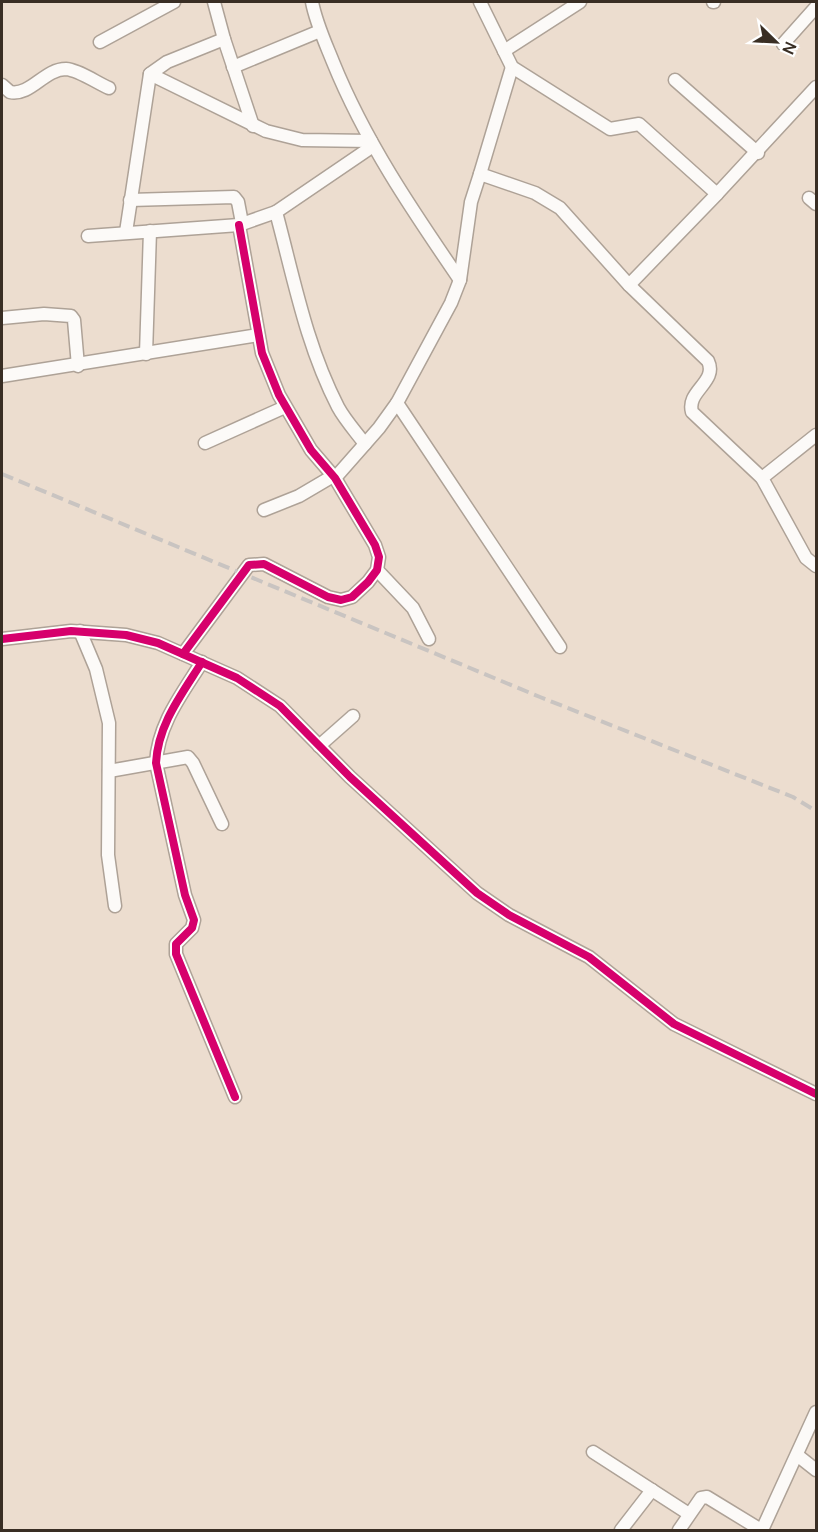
<svg xmlns="http://www.w3.org/2000/svg" width="818" height="1532" viewBox="0 0 818 1532" font-family="Manrope,sans-serif">
	<style>
		.lines { fill: none; stroke-linecap: round; stroke-linejoin: round }
		.street-casing { stroke: #aea297; stroke-width: 15 }
		.street { stroke: #fcfaf8; stroke-width: 12 }
		.rail { stroke: #c9c4c1; stroke-width: 4; stroke-dasharray: 12 6; stroke-linecap: butt }
		.cycleway-casing { stroke: #fff; stroke-width: 11 }
		.cycleway { stroke: #d6006c; stroke-width: 8 }
	</style>
	<rect width="100%" height="100%" fill="#ecddcf"/>
	<g class="lines">
		<defs>
			<g id="street">
				<path d="M312,2C316,23 325,42 333,62C365,141 412,210 460,280"/>
				<polyline points="480,2 512,67 610,129 639,124 717,194 816,87"/>
				<polyline points="713,2 714,2"/>
				<polyline points="224,39 253,126"/>
				<polyline points="100,42 174,2"/>
				<polyline points="783,44 816,7"/>
				<polyline points="504,51 580,2"/>
				<polyline points="233,67 320,31"/>
				<polyline points="512,67 480,174 535,193 560,208 629,285 717,194"/>
				<polyline points="150,74 266,131 302,140 371,141"/>
				<polyline points="675,80 758,153"/>
				<path d="M2,85L10,92C31,96 44,69 66,69C79,70 97,83 109,88"/>
				<polyline points="809,198 816,204"/>
				<polyline points="130,200 234,197 238,202 242,223"/>
				<polyline points="126,232 150,74 167,62 224,39 214,2"/>
				<polyline points="88,236 239,225 276,212"/>
				<path d="M629,285L708,361C718,382 686,391 692,412L762,478"/>
				<polyline points="2,318 44,314 71,316 74,320 78,366"/>
				<polyline points="146,354 150,231"/>
				<polyline points="2,376 258,335"/>
				<polyline points="397,403 560,647"/>
				<polyline points="816,435 762,478 806,558 816,566"/>
				<polyline points="205,443 285,407"/>
				<path d="M365,444C356,432 345,420 338,407C306,345 294,279 276,212L373,146"/>
				<polyline points="335,478 379,428 397,403 451,303 460,280 471,202 480,174"/>
				<polyline points="264,510 299,496 333,476"/>
				<polyline points="377,570 413,608 429,639"/>
				<polyline points="80,631 96,669 109,723 108,855 115,906"/>
				<polyline points="2,639 71,631 126,635 158,643 237,678 280,706 350,777 477,893 509,915 589,957 674,1024 816,1094"/>
				<polyline points="183,654 249,565 264,564 328,597 341,600 352,597 368,582 377,570 379,557 375,545 335,478 311,450 279,395 262,353 239,225"/>
				<path d="M202,662C182,694 158,724 156,763L185,895L194,920L192,928L176,944V954L235,1097"/>
				<polyline points="319,746 353,716"/>
				<polyline points="109,771 188,757 193,763 222,824"/>
				<polyline points="593,1452 689,1514"/>
				<polyline points="797,1455 816,1470"/>
				<polyline points="621,1530 652,1490"/>
				<polyline points="679,1530 701,1498 707,1497 761,1530"/>
				<polyline points="762,1530 816,1412"/>
			</g>
		</defs>
		<!-- street casing -->
		<use href="#street" class="street-casing"/>
		<!-- street -->
		<use href="#street" class="street"/>
		<!-- rail -->
		<polyline class="rail" points="2,474 540,697 793,797 816,811"/>
		<defs>
			<g id="cycleway">
				<polyline points="2,639 71,631 126,635 158,643 237,678 280,706 350,777 477,893 509,915 589,957 674,1024 816,1094"/>
				<polyline points="183,654 249,565 264,564 328,597 341,600 352,597 368,582 377,570 379,557 375,545 335,478 311,450 279,395 262,353 239,225"/>
				<path d="M202,662C182,694 158,724 156,763L185,895L194,920L192,928L176,944V954L235,1097"/>
			</g>
		</defs>
		<!-- cycleway casing -->
		<use href="#cycleway" class="cycleway-casing"/>
		<!-- cycleway -->
		<use href="#cycleway" class="cycleway"/>
	</g>
	<!-- border -->
	<rect width="818" height="1532" fill="none" stroke="#392e24" stroke-width="6"/>
	<!-- north arrow -->
	<g transform="translate(776 42) rotate(114)" stroke="#ffffff" stroke-width="4.5" paint-order="stroke">
	<path d="M0-4.5L10 22L0 15L-10 22Z" fill="#392e24"/>
	<text y="-9" font-size="16" font-weight="bold" text-anchor="middle" fill="#392e24">N</text>
	</g>
</svg>
